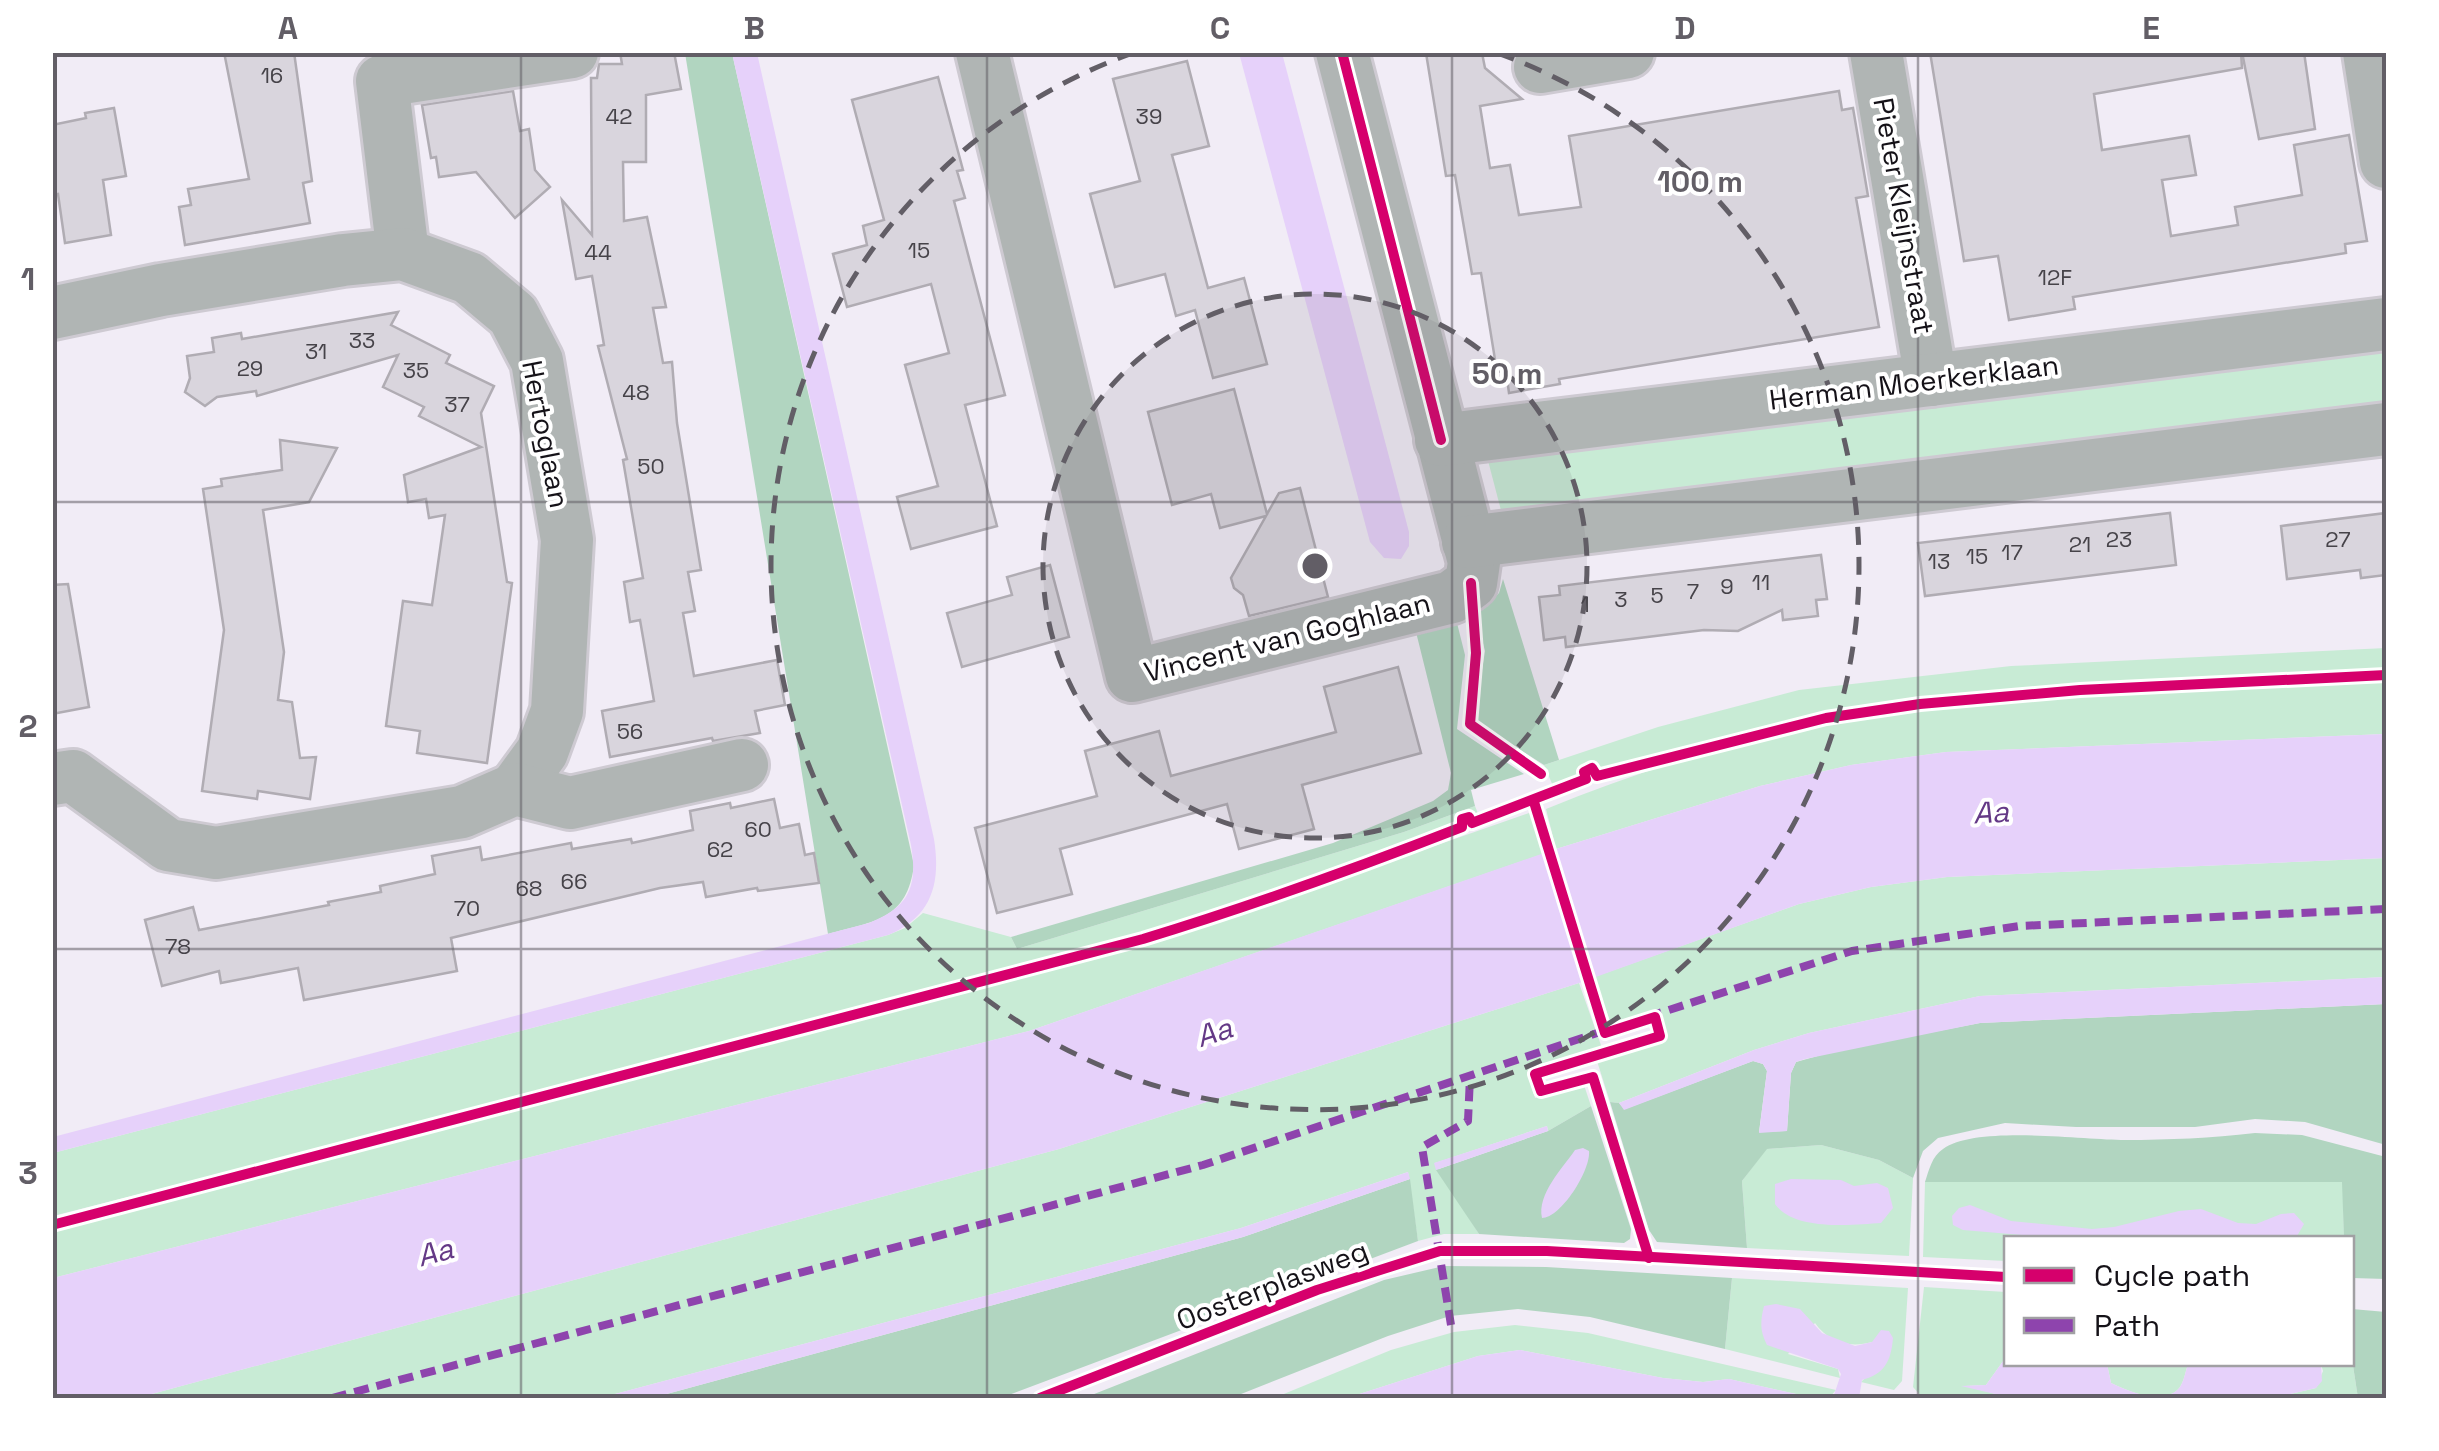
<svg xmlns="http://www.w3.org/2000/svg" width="2439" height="1451" viewBox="0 0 2439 1451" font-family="'Space Grotesk',sans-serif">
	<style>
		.green { fill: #c8ebd5 }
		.forest { fill: #b1d5c0 }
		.water { fill: #e6d1fa }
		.building { fill: #d9d5dd; stroke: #b0acb3; stroke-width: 2.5 }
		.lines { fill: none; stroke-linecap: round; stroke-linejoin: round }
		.minor-casing { stroke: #cecad2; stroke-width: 58 }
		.minor { stroke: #b0b5b4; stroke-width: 52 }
		.quiet { stroke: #8e44ad; stroke-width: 8; stroke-dasharray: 15 8; stroke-linecap: butt }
		.cycleway-casing { stroke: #fff; stroke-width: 16 }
		.cycleway { stroke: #d6006c; stroke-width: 10 }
		.grid { fill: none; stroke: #625e66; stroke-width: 2.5; stroke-opacity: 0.55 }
		.ring { fill: none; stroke: #625e66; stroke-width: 5; stroke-dasharray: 18 12 }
		.labels { text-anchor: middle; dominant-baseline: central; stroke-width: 8; stroke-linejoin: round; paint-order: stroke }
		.number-label { font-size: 22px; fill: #464349 }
		.street-label { font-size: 28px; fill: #151218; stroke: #fff }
		.water-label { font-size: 30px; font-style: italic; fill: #643986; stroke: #fff }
		.centre { fill: #625e66; stroke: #fff; stroke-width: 5 }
		.ring-label { font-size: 30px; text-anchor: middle; font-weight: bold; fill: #625e66; stroke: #fff; stroke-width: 8; stroke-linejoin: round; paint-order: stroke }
		.neatline { fill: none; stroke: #625e66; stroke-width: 4 }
		.grid-label { font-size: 32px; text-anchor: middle; font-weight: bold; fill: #625e66 }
	</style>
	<rect width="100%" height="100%" fill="#f1ecf6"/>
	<!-- green -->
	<g class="green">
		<polygon points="2386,337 2386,414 1503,518 1486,453"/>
		<polygon points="2386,648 2386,670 2079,684 1922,698 1825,712 1580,773 1553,786 1544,765 1658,727 1799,690 2011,666"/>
		<path d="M2386,681V734L1946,752L1851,765L1760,786L1556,849L1546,809C1636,772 1732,742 1828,723C1885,712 1943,707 2001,702C2129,691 2258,687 2386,681Z"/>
		<path d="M1475,806L1479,816C1336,874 1190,922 1041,965L53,1216V1153L888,935L905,928L923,913L1011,937L1017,949L1404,832Z"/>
		<polygon points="1532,812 1543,854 1029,1031 53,1278 53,1227 1144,942 1254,909"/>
		<polygon points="2386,858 2386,977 1980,996 1809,1033 1754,1050 1619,1103 1610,1102 1597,1061 1668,1036 1659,1010 1611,1024 1594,977 1799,904 1871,887 1947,877"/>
		<polygon points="1579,983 1602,1048 1527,1072 1535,1098 1584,1085 1591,1106 1548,1131 1547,1126 1435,1163 1479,1234 1444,1234 1418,1241 1408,1172 1241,1228 600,1398 137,1398 1059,1149"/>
		<polygon points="1821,1145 1879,1160 1913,1178 1909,1256 1747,1248 1742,1181 1766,1149"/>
		<polygon points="1925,1182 2343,1182 2344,1238 2006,1238 2006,1261 1923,1257"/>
		<path d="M1732,1278L1908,1288L1902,1381L1894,1390L1861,1382L1866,1377L1872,1342C1850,1348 1829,1343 1815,1323L1788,1354L1838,1369L1840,1378L1725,1349Z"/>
		<polygon points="1924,1287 2006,1292 2006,1357 1986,1385 1965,1386 2012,1398 1930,1398 1921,1396 1913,1387"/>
		<polygon points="1515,1325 1588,1333 1836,1390 1829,1398 1814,1398 1729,1379 1703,1382 1663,1378 1520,1350 1478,1356 1347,1398 1274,1398 1391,1350 1454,1332"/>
		<polygon points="2352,1359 2358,1398 2273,1398 2316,1388 2323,1371 2321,1364 2352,1364"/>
		<path d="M2107,1364H2188C2186,1370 2184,1381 2180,1387C2165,1407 2127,1391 2111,1383Z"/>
	</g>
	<!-- forest -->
	<g class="forest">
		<path d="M685,53H732L914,865C907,920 875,921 828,934Z"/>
		<polygon points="1503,579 1559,760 1544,765 1474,720 1485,651 1476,616 1499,593"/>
		<polygon points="1454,611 1465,655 1457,729 1524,774 1471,790 1475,806 1404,832 1017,949 1011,937 1333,843 1433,801 1448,790 1451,773 1414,624"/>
		<polygon points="2386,1004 2386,1145 2305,1122 2255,1119 2195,1127 2076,1127 2005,1123 1938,1138 1923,1151 1913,1178 1879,1160 1821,1145 1767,1149 1742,1181 1747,1248 1657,1242 1649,1230 1610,1102 1619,1103 1625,1109 1753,1061 1763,1064 1767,1071 1759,1132 1787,1131 1791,1073 1796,1062 1839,1050 1980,1023"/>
		<polygon points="1591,1106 1631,1229 1630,1239 1624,1243 1479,1234 1436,1170 1548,1131"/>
		<path d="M2255,1133L2302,1135L2386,1157V1279L2352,1278V1238H2344L2342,1182H1925C1929,1170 1932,1156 1943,1149C1976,1125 2082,1140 2125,1140C2169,1140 2211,1138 2255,1133Z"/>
		<polygon points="1410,1179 1418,1241 1001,1398 652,1398 1243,1237"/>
		<polygon points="1444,1266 1546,1267 1732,1278 1725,1349 1590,1317 1518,1309 1450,1316 1388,1336 1231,1398 1084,1398 1384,1280"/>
		<polygon points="2352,1309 2386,1312 2386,1398 2358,1398 2352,1359"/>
	</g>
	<!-- water -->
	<g class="water">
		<path d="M732,53H757L934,839C941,883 932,917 888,935L53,1153V1137L869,923C909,907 918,887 911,845Z"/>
		<polygon points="1239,53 1282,53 1409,532 1409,546 1401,559 1384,558 1370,542"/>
		<polygon points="2386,734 2386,858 1947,877 1871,887 1799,904 1579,983 1059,1149 137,1398 53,1398 53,1278 1029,1031 1556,849 1760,786 1851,765 1946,752"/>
		<polygon points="2386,977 2386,1004 1980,1023 1805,1059 1796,1062 1791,1073 1787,1131 1759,1133 1767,1071 1763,1064 1753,1061 1624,1110 1619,1103 1754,1050 1809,1033 1980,996"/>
		<polygon points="1547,1126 1548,1131 1436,1170 1434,1163"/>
		<path d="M1583,1148L1589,1151C1591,1170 1561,1218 1542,1218C1537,1194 1562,1169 1575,1150Z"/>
		<polygon points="1408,1172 1410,1179 1243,1237 652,1398 600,1398 1241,1228"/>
		<path d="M1791,1179L1841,1180L1854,1186L1877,1183L1888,1188L1893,1208L1881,1223C1852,1225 1794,1231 1775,1204V1184Z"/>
		<polygon points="1970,1205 2011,1221 2092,1229 2114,1227 2179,1211 2201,1209 2238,1223 2256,1224 2281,1214 2294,1213 2304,1224 2297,1236 2289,1238 2058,1238 1963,1230 1953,1225 1952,1216 1959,1208"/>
		<path d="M1776,1304L1800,1309L1822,1333L1855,1346L1872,1342L1881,1330L1889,1331L1893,1338C1891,1362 1884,1374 1862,1380L1859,1398H1829L1834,1395L1841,1374L1838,1369L1767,1345C1760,1331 1760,1322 1764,1306Z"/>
		<polygon points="1520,1350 1663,1378 1703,1382 1729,1379 1814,1398 1347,1398 1478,1356"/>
		<path d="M2006,1357V1364H2107L2111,1383C2127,1391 2165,1407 2180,1387C2184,1381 2186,1370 2188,1364H2321L2322,1381L2316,1388L2273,1398H2012L1961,1386L1986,1385Z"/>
	</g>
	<!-- building -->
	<g class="building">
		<polygon points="224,52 294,52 312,181 303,183 310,223 185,245 179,207 191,205 188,189 249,179"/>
		<polygon points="620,52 674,52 681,89 646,95 646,162 623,162 624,221 647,217 666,307 653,308 663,363 672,362 677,423 701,570 688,572 695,611 683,613 694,676 777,660 785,705 755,711 760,733 713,741 712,738 610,757 602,711 654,701 640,620 630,622 624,582 643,578 623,460 627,459 598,346 604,345 592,276 576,279 562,200 592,235 591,78 597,78 599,64 622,64"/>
		<polygon points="1930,52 2241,52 2242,68 2094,94 2102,150 2189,136 2196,175 2162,180 2171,236 2238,225 2235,207 2302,195 2294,145 2349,135 2367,241 2345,244 2346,253 2073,297 2075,309 2009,320 1998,256 1964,261"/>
		<polygon points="2242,52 2304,52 2315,129 2259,139"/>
		<polygon points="1426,53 1482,53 1485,68 1522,99 1480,106 1490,168 1510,165 1519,215 1581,207 1569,136 1839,91 1842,110 1853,108 1868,196 1856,198 1879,327 1559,379 1560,384 1509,393 1506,371 1497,372 1481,273 1472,274 1455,175 1446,176"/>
		<polygon points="1187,61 1209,146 1172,155 1208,288 1244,278 1267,364 1213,378 1195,310 1176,316 1165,274 1115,287 1090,194 1140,181 1113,79"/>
		<polygon points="938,77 963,170 957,171 965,198 954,201 1005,395 965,405 997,526 911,549 897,497 938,486 905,365 949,353 931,284 847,307 833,254 867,245 863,226 884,220 852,100"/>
		<polygon points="513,91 520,131 529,129 535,170 550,187 515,218 476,172 439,177 436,157 431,158 422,105"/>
		<polygon points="114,108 126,176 103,180 111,235 65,243 58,194 52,195 52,125 86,118 85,113"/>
		<polygon points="398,312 391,325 450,355 446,363 494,386 481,413 507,582 512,583 487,763 417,753 420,731 386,726 403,601 432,605 445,515 429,518 426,499 408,502 404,475 481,447 419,416 424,407 383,387 398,355 257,396 256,391 217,397 205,406 185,392 190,378 187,356 214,352 212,338 241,333 242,339"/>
		<polygon points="1234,389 1267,514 1279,493 1300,488 1328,597 1249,616 1243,595 1234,588 1231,578 1266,516 1220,528 1211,494 1172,505 1148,412"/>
		<polygon points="280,440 337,448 309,502 263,510 284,652 278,700 292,702 300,758 316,757 310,799 258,791 257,799 202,791 224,630 203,489 222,486 221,479 282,470"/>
		<polygon points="2170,513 2176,565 1925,596 1918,543"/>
		<polygon points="2386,513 2386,575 2361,578 2360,570 2287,579 2281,526"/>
		<polygon points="1821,555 1827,599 1816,600 1818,616 1783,620 1782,610 1738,631 1704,630 1566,647 1565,637 1544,640 1539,597 1560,595 1559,586"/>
		<polygon points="1050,565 1069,637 962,667 947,613 1012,595 1007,577"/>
		<polygon points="68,584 89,707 52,714 52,585"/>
		<polygon points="1398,667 1421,753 1302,785 1314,829 1239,849 1227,804 1060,849 1072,894 997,913 975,828 1097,796 1085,751 1159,731 1171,776 1336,732 1324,687"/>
		<polygon points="774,799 780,828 799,824 805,855 814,853 819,883 758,891 757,888 706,897 703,882 660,888 451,938 457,971 405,981 304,1000 298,968 221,983 219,971 162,986 145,920 193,907 199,930 329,905 328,902 381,892 380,886 435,874 432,856 480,847 482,860 571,843 572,849 631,839 632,843 693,830 690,811 730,803 731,808"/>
	</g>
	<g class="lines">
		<defs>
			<g id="minor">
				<polyline points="982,52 1132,676 1452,597 1471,583 1474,562 1342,52"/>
				<polyline points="1876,52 1931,380"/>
				<polyline points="2369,52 2386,162"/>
				<polyline points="1540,67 1628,52"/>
				<polyline points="403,254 382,81 572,52"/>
				<polyline points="52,313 161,290 343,260 403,254 469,278 513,315 537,361 567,540 557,711 542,752 515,789"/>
				<polyline points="1441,440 2386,324"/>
				<polyline points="1468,542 2386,429"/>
				<polyline points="52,779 73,776 168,845 216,853 462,812 515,789 570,803 742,765"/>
			</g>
		</defs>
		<!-- minor casing -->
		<use href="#minor" class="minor-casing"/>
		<!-- minor -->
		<use href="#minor" class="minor"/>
		<!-- quiet -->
		<g class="quiet">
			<polyline points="1647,1017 1852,951 2020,926 2386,909"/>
			<polyline points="1451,1325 1422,1147 1468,1121 1470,1077"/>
			<polyline points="332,1398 1203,1165 1609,1029"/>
		</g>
		<defs>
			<g id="cycleway">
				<polyline points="1342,52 1441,440"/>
				<polyline points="1471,583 1476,653 1470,724 1541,774"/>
				<polyline points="1534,802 1605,1033 1655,1017 1660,1036 1535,1074 1541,1091 1593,1077 1649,1258"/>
				<path d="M52,1225L1143,939C1251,906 1357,868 1462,827V819L1469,817L1472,823L1586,779L1584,772L1592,768L1597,776L1826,718L1920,704L2080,690L2386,675"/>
				<polyline points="1040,1398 1317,1290 1440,1251 1547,1251 2006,1277"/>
			</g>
		</defs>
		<!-- cycleway casing -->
		<use href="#cycleway" class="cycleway-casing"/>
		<!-- cycleway -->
		<use href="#cycleway" class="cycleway"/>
	</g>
	<!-- grid -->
	<path class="grid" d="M521,52V1398M987,52V1398M1452,52V1398M1918,52V1398M52,502H2386M52,949H2386"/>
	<!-- distance rings -->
	<circle cx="1315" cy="566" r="272" fill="#625e66" fill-opacity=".12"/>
	<g class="ring">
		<circle cx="1315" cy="566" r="272"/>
		<path d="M1497 53A544 544 0 1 1 1133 53"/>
	</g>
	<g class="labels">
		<!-- number labels -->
		<g class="number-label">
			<text x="272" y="75">16</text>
			<text x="619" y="116">42</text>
			<text x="1149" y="116">39</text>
			<text x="919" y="250">15</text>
			<text x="598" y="252">44</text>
			<text x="2055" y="277">12F</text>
			<text x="362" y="340">33</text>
			<text x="316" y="351">31</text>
			<text x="250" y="368">29</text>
			<text x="416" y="370">35</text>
			<text x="636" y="392">48</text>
			<text x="457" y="404">37</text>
			<text x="651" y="466">50</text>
			<text x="2119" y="539">23</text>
			<text x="2338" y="539">27</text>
			<text x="2080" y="544">21</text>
			<text x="2012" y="552">17</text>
			<text x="1977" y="556">15</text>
			<text x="1939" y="561">13</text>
			<text x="1761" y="582">11</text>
			<text x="1727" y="586">9</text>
			<text x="1693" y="591">7</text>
			<text x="1657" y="595">5</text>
			<text x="1621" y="599">3</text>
			<text x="1585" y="604">1</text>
			<text x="630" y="731">56</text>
			<text x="758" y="829">60</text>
			<text x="720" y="849">62</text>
			<text x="574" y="881">66</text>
			<text x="529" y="888">68</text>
			<text x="467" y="908">70</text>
			<text x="178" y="946">78</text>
		</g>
		<!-- street labels -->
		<g class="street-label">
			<text transform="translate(1904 216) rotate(80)">Pieter Kleijnstraat</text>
			<text transform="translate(1914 382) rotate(-7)">Herman Moerkerklaan</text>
			<text transform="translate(546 434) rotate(79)">Hertoglaan</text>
			<text transform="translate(1287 637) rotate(-14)">Vincent van Goghlaan</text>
			<text transform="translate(1272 1285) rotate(-21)">Oosterplasweg</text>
		</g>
		<!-- water labels -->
		<g class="water-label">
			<text transform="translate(1991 812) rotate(-3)">Aa</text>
			<text transform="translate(1214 1032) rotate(-18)">Aa</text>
			<text transform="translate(435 1252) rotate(-15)">Aa</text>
		</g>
	</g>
	<circle cx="1315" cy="566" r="15" class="centre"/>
	<g class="ring-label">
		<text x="1700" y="192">100 m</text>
		<text x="1507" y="384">50 m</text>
	</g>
	<!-- border -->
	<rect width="2439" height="1451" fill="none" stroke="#ffffff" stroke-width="110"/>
	<!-- legend -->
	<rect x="2004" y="1236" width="350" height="130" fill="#ffffff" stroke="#a1a0a3" stroke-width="2.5"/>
	<rect x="2024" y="1268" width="50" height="15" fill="#d6006c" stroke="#a1a0a3" stroke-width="2.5"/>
	<text x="2094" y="1286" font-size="30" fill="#151218">Cycle path</text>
	<rect x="2024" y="1318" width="50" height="15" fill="#8e44ad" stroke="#a1a0a3" stroke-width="2.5"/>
	<text x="2094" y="1336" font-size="30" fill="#151218">Path</text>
	<rect x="55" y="55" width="2329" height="1341" class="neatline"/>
	<g class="grid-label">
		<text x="288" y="39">A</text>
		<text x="754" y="39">B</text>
		<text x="1220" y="39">C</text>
		<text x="1685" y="39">D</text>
		<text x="2151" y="39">E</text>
		<text x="28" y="290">1</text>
		<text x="28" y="737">2</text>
		<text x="28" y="1184">3</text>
	</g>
</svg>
